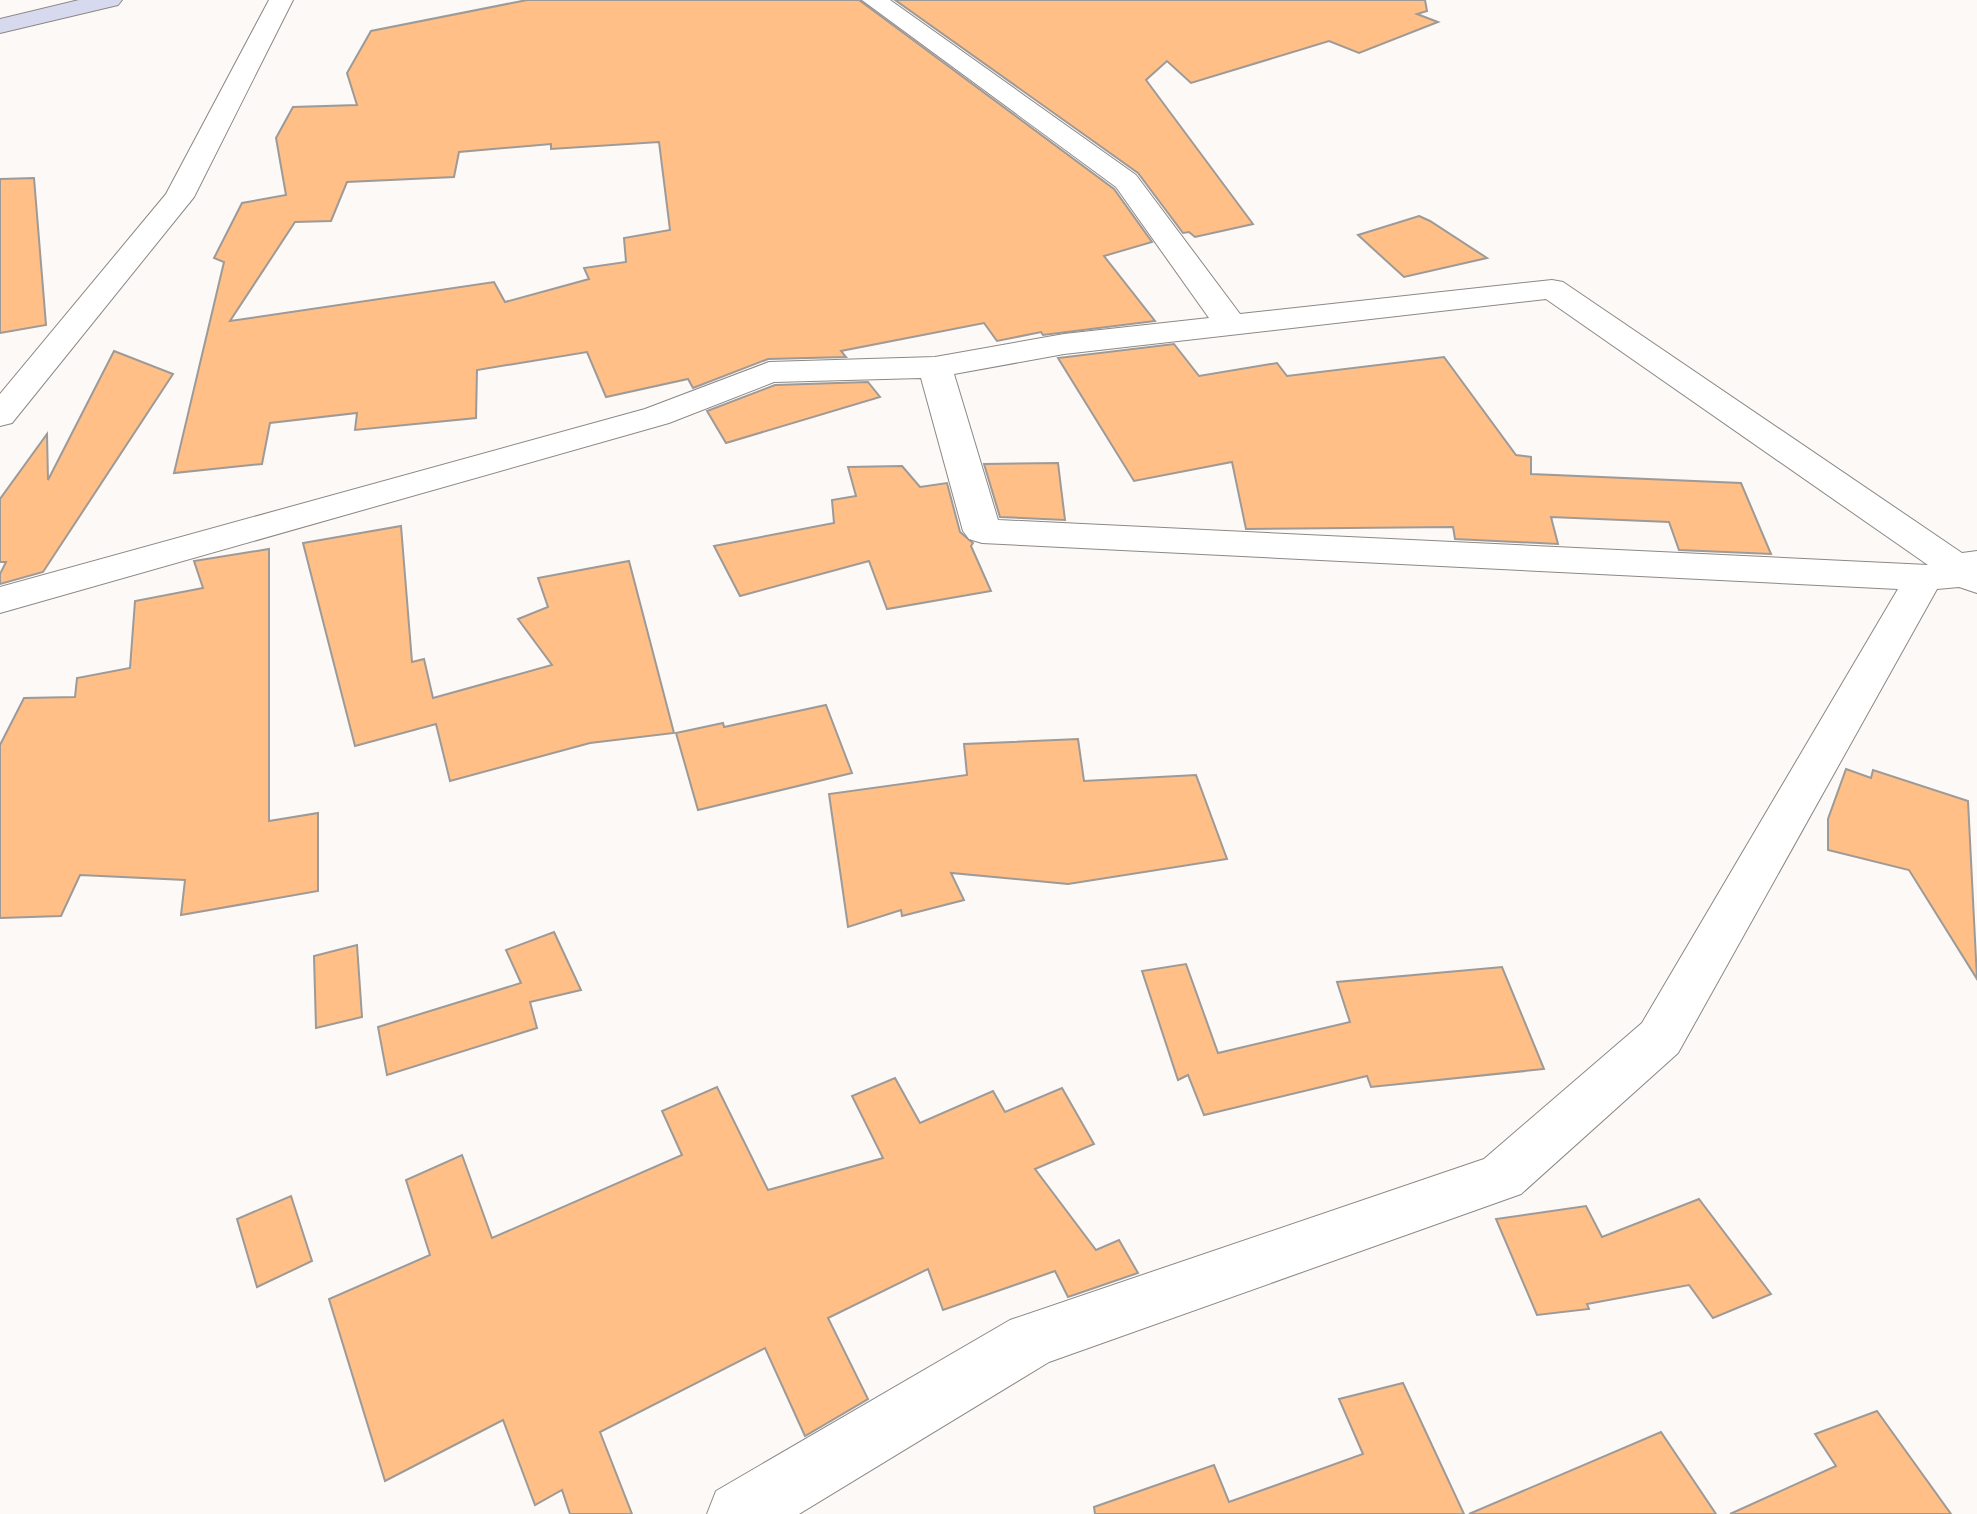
<svg xmlns="http://www.w3.org/2000/svg" width="1977" height="1514" viewBox="0 0 1977 1514" font-family="'Exo 2',sans-serif">
	<style>
		.building { fill: #ffbf87; stroke: #9d9a97; stroke-width: 2; fill-rule: evenodd }
		.lines { fill: none; stroke-linecap: round; stroke-linejoin: round }
		.street-casing { stroke: #8c8885; stroke-width: 2 }
		.secondary-casing { stroke: #8c8885; stroke-width: 2 }
		.street { fill: #fff; fill-rule: evenodd }
		.secondary { fill: #d7d9ee; fill-rule: evenodd }
	</style>
	<rect width="100%" height="100%" fill="#fdf9f6"/>
	<!-- building -->
	<g class="building">
		<path d="M527,0H859L1114,189L1152,242L1104,256L1155,321L1043,335L1041,332L997,341L984,323L841,351L846,357L768,359L693,388L688,379L606,397L587,352L477,370L476,418L355,430L357,413L270,423L262,464L174,473L224,262L214,258L242,203L286,195L276,138L293,107L357,105L347,73L371,31ZM659,142L670,230L624,238L626,262L584,268L589,279L505,302L494,282L230,321L295,222L331,221L347,182L454,177L459,152L551,144V149Z"/>
		<polygon points="895,0 1425,0 1427,11 1417,14 1438,22 1359,53 1329,41 1191,83 1167,61 1146,80 1253,224 1195,237 1189,232 1183,233 1138,173"/>
		<polygon points="34,178 46,325 0,333 0,179"/>
		<polygon points="1419,216 1430,221 1487,258 1404,277 1358,235"/>
		<polygon points="1174,344 1199,376 1277,363 1287,376 1444,357 1516,455 1531,457 1531,474 1741,483 1771,554 1679,550 1669,522 1551,517 1558,544 1455,539 1453,527 1246,529 1232,462 1134,481 1058,358"/>
		<polygon points="114,351 173,374 43,572 0,584 0,574 6,562 0,562 0,499 47,434 48,480"/>
		<polygon points="868,382 880,397 726,443 707,411 775,385"/>
		<polygon points="1058,463 1065,520 1000,517 984,464"/>
		<polygon points="902,466 920,487 947,483 960,532 973,543 971,546 991,591 887,609 869,561 740,596 714,546 834,523 832,500 856,496 848,467"/>
		<polygon points="401,526 412,662 424,659 433,698 552,665 518,619 548,607 538,578 629,561 674,733 590,743 450,781 436,724 355,746 303,543"/>
		<polygon points="269,549 269,821 318,813 318,891 181,915 185,880 80,875 61,916 0,918 0,745 24,698 75,697 77,678 130,668 135,601 203,588 194,561"/>
		<polygon points="826,705 852,773 698,810 676,733 723,723 724,727"/>
		<polygon points="1078,739 1084,781 1196,775 1227,859 1068,884 951,873 964,900 902,916 901,910 848,927 829,794 967,775 964,744"/>
		<polygon points="1846,769 1871,778 1873,770 1968,801 1977,979 1909,870 1828,850 1828,819"/>
		<polygon points="554,932 581,990 530,1002 537,1028 387,1075 378,1027 521,983 506,950"/>
		<polygon points="357,945 362,1017 316,1028 314,956"/>
		<polygon points="1186,964 1218,1053 1350,1022 1337,982 1502,967 1544,1069 1371,1087 1367,1076 1204,1115 1188,1075 1178,1080 1142,971"/>
		<polygon points="895,1078 920,1123 993,1091 1005,1112 1062,1088 1094,1144 1035,1169 1096,1250 1119,1240 1138,1273 1068,1297 1055,1271 943,1310 928,1269 828,1318 868,1399 805,1436 765,1348 600,1432 632,1514 570,1514 562,1490 535,1505 503,1420 385,1481 329,1299 430,1255 406,1180 462,1155 492,1238 682,1155 662,1111 717,1087 768,1190 883,1158 852,1096"/>
		<polygon points="291,1196 312,1261 257,1287 237,1219"/>
		<polygon points="1699,1199 1771,1294 1713,1318 1689,1285 1587,1304 1589,1309 1537,1315 1496,1219 1586,1206 1602,1237"/>
		<polygon points="1403,1383 1464,1514 1095,1514 1094,1507 1214,1465 1229,1502 1363,1454 1339,1399"/>
		<polygon points="1877,1411 1951,1514 1730,1514 1836,1466 1815,1434"/>
		<polygon points="1661,1432 1716,1514 1469,1514"/>
	</g>
	<g class="lines">
		<defs>
			<g id="street">
				<polygon points="269,0 293,0 194,197 12,423 0,426 0,394 166,194"/>
				<path d="M862,0H890L1136,175L1240,314L1552,280L1563,282L1962,553L1977,551V593L1959,587L1937,589L1678,1053L1521,1194L1049,1362L799,1514H707L716,1491L1010,1320L1484,1159L1642,1023L1898,589L982,543L969,539L963,531L921,378L774,382L669,423L0,613V587L645,409L769,362L935,357L1064,334L1209,318L1116,187ZM1546,299L1928,565L998,520L954,374L1064,354Z"/>
			</g>
			<polygon id="secondary" points="79,0 122,0 118,5 0,33 0,19"/>
		</defs>
		<!-- street casing -->
		<use href="#street" class="street-casing"/>
		<!-- secondary casing -->
		<use href="#secondary" class="secondary-casing"/>
		<!-- street -->
		<use href="#street" class="street"/>
		<!-- secondary -->
		<use href="#secondary" class="secondary"/>
	</g>
</svg>
